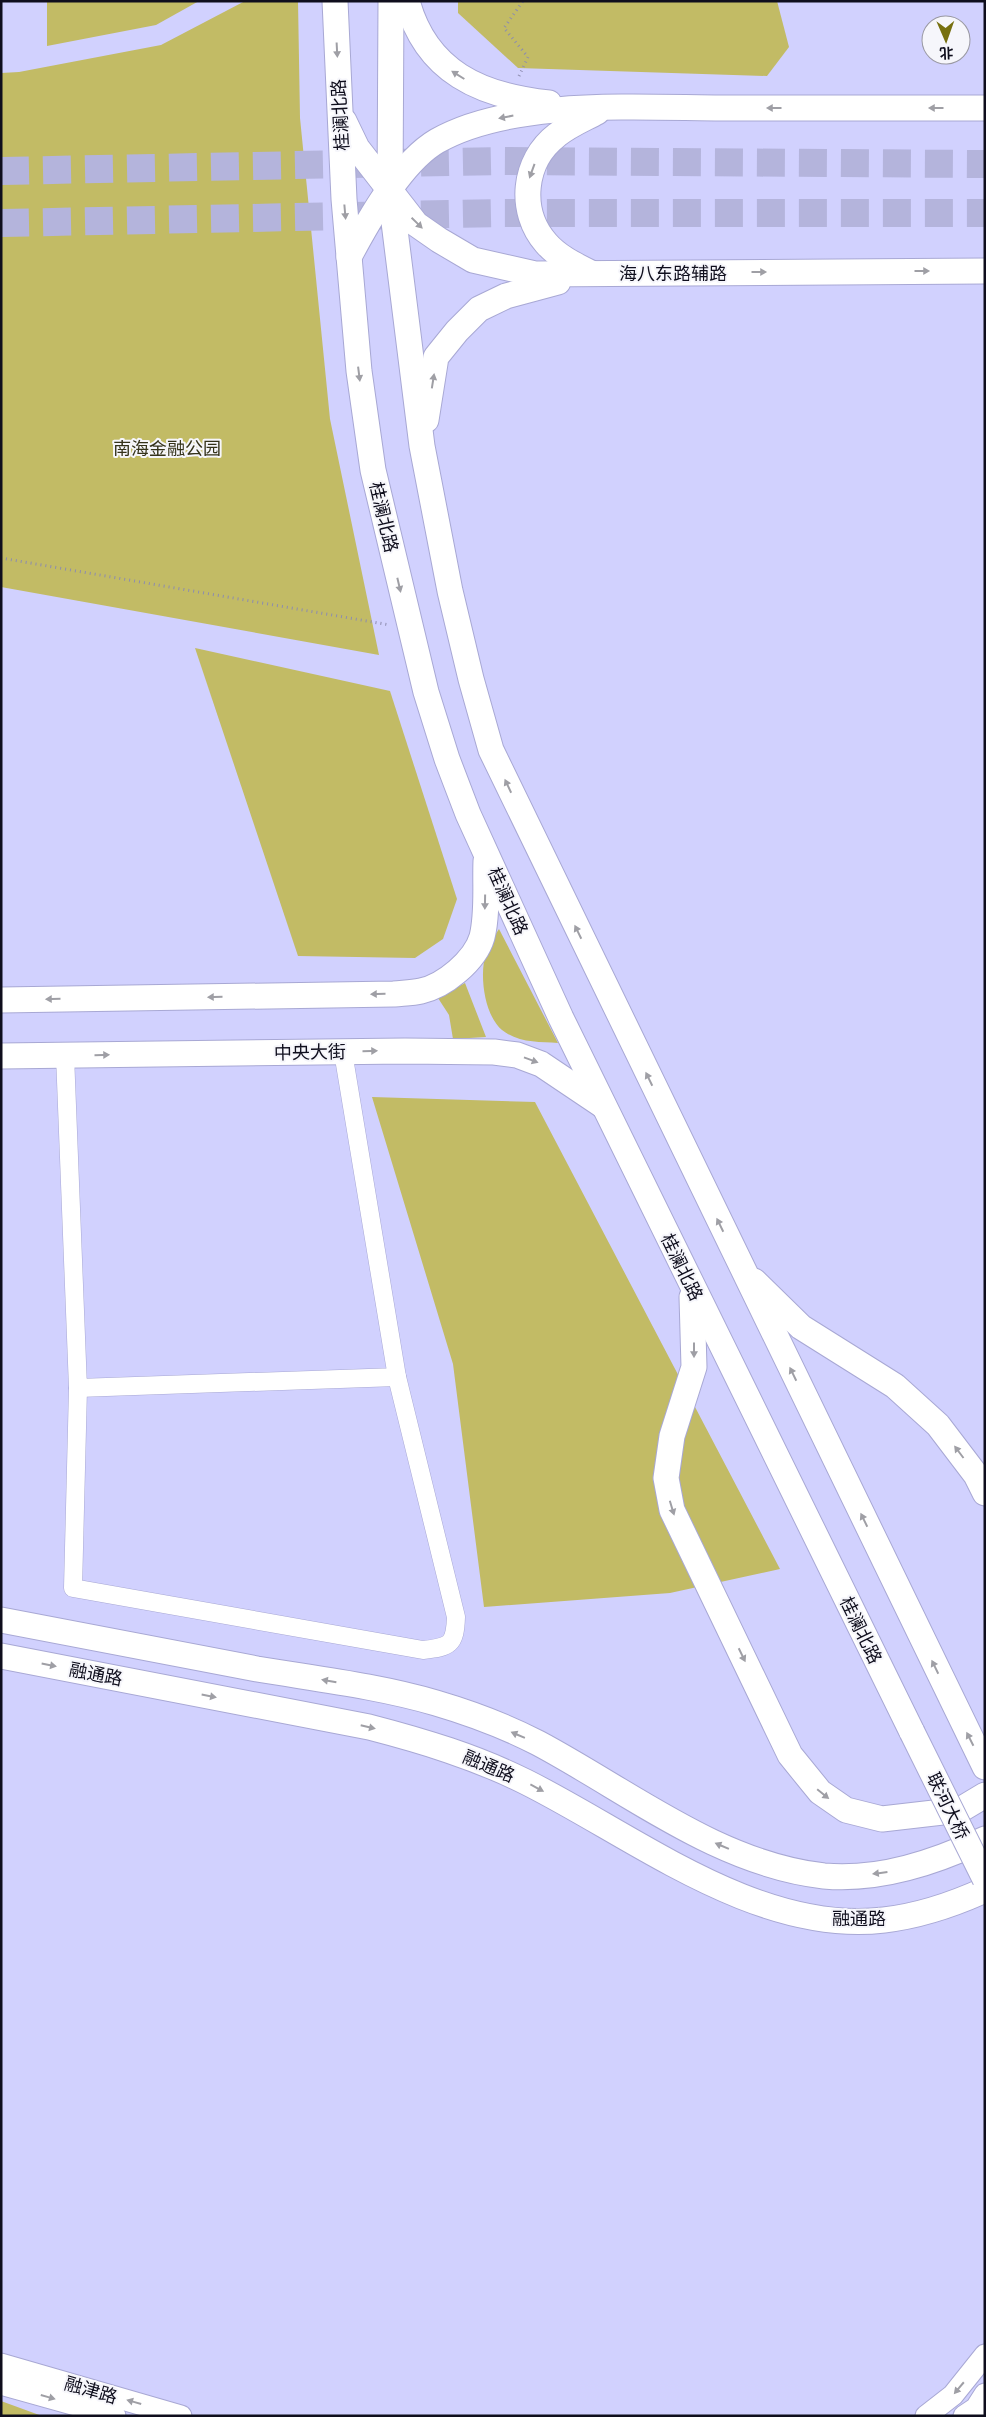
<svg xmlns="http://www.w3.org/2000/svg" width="986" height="2417" viewBox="0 0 986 2417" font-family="Poppins,'Noto Sans SC',sans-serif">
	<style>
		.green { fill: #c2bb65 }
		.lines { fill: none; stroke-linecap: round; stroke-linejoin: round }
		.trunk-tunnel { stroke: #b4b4dc; stroke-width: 28; stroke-dasharray: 28 14; stroke-linecap: butt }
		.minor-casing { stroke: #a8a8d4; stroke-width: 19 }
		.tertiary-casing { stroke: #a8a8d4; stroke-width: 23 }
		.secondary-casing { stroke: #a8a8d4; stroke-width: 27 }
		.path { stroke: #8d8caf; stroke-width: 3; stroke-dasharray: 1 4; stroke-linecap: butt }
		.minor { stroke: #fff; stroke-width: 18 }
		.tertiary { stroke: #fff; stroke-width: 21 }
		.secondary { stroke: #fff; stroke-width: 25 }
		.secondary-bridge-casing { stroke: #a8a8d4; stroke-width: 27; stroke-linecap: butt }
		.secondary-bridge { stroke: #fff; stroke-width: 25 }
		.oneway { fill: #9f9fa5 }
		.labels { text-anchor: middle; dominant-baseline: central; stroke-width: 4; stroke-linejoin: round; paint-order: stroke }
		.street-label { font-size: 18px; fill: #0f0e1d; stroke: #f6f6fb }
		.park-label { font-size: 18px; fill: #34321a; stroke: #f6f6fb }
	</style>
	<rect width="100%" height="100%" fill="#d1d1fe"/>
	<!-- green -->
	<g class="green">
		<polygon points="47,1 199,1 156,25 47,46"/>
		<polygon points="245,1 298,1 300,118 330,419 379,655 1,587 1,73 19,72 161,45"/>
		<polygon points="458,1 777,1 789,47 767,76 518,68 458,13"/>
		<polygon points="195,648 390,691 457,899 443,939 415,958 298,956"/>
		<path d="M499,929L558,1043C539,1042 518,1043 502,1030C484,1015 479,974 486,953C489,944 494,937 499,929Z"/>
		<polygon points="465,983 486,1037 453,1039 449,1015 438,998"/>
		<polygon points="372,1097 535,1102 780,1569 670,1593 484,1607 453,1364"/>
		<polygon points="1,2401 42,2416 1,2416"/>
	</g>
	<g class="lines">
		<!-- trunk-tunnel -->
		<g class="trunk-tunnel">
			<polyline points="1,171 499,161 985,164"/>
			<polyline points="1,223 498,213 985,213"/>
		</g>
		<defs>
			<g id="minor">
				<polyline points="65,1055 78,1388 397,1377 343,1052"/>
				<path d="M78,1388L73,1588L423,1650C450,1647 455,1645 456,1617L397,1377"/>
			</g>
			<g id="tertiary">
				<polyline points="1,2364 181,2416"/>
				<polyline points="1,2384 115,2416"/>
				<polyline points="926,2416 953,2395 985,2355"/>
				<polyline points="964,2416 976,2408 985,2394"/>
			</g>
			<g id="secondary">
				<polyline points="335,1 344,199 359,371 373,470 426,692 447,759 468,814 561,1018 912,1732"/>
				<polyline points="391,1 390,190 422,446 450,591 471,679 491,750 985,1767"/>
				<path d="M407,1C426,72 481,96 549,103"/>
				<polyline points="344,121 357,148 416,224 439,240 473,260 535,274 985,271"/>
				<path d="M349,257C368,221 401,162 437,141C513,98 641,108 727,108C813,108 899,108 985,108"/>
				<path d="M591,273C575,265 558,257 546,243C518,211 523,161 557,135C569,125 584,119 597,112"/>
				<polyline points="426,420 436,357 457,331 479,309 506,296 558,282"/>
				<path d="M1,1000L394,994C403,993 412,993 421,991C444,986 475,961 482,937C488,913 485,885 486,861"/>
				<polyline points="1,1056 405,1051 494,1052 517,1055 541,1064 602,1105"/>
				<polyline points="754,1281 801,1327 895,1386 938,1425 976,1475 985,1493"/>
				<polyline points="692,1297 694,1367 672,1436 666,1478 672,1510 790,1755 820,1792 846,1810 882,1819 960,1810 985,1795"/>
				<path d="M1,1620C87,1636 172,1653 257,1669C317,1679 378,1686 436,1703C470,1713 507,1727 538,1743C630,1792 718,1864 824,1876C880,1881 935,1862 985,1839"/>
				<path d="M1,1656L369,1727C423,1741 476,1757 526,1782C634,1836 757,1935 884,1920C919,1916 952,1905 985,1890"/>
			</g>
		</defs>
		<!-- minor casing -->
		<use href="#minor" class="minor-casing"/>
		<!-- tertiary casing -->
		<use href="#tertiary" class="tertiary-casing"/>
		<!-- secondary casing -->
		<use href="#secondary" class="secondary-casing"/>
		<!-- path -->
		<g class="path">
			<polyline points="519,76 528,57 504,28 523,1"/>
			<polyline points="1,558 390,625"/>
		</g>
		<!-- minor -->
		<use href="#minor" class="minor"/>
		<!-- tertiary -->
		<use href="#tertiary" class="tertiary"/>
		<!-- secondary -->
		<use href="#secondary" class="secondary"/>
		<defs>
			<polyline id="secondary-bridge" points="912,1732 985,1879"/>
		</defs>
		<!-- secondary-bridge casing -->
		<use href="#secondary-bridge" class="secondary-bridge-casing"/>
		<!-- secondary-bridge -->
		<use href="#secondary-bridge" class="secondary-bridge"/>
	</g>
	<!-- one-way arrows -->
	<defs><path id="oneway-solid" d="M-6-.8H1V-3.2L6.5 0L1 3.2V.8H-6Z" transform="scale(1.25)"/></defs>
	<g class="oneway">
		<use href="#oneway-solid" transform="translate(337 50) rotate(87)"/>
		<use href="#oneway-solid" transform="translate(458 75) rotate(-148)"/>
		<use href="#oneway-solid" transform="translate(774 108) rotate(180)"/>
		<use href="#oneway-solid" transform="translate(936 108) rotate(180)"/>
		<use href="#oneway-solid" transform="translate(506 117) rotate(169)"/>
		<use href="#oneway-solid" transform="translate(532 171) rotate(110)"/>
		<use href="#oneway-solid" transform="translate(345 212) rotate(85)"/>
		<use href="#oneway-solid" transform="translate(417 223) rotate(44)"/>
		<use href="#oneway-solid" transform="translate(922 271)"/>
		<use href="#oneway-solid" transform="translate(759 272)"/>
		<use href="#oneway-solid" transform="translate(359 374) rotate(83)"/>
		<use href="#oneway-solid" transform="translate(433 381) rotate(-81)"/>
		<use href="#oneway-solid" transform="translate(399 585) rotate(77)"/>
		<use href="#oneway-solid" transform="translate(508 786) rotate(-115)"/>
		<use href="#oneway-solid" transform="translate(485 902) rotate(91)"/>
		<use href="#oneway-solid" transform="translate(578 932) rotate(-116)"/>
		<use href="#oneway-solid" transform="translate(378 994) rotate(179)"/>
		<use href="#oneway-solid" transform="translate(215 997) rotate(179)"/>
		<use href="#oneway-solid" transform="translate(53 999) rotate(179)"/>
		<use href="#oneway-solid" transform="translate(370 1051) rotate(-1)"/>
		<use href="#oneway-solid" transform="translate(102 1055) rotate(-1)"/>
		<use href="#oneway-solid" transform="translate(531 1060) rotate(20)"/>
		<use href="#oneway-solid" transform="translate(649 1079) rotate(-116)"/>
		<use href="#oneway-solid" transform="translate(720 1225) rotate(-116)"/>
		<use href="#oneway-solid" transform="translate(694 1350) rotate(90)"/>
		<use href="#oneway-solid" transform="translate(793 1374) rotate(-116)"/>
		<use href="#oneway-solid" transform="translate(959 1452) rotate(-127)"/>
		<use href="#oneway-solid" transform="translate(672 1508) rotate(73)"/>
		<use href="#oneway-solid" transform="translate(864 1520) rotate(-116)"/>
		<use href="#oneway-solid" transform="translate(742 1655) rotate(64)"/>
		<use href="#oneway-solid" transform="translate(49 1665) rotate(11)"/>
		<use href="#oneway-solid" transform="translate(935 1667) rotate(-116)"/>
		<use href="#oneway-solid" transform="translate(329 1681) rotate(-170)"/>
		<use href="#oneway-solid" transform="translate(209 1696) rotate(11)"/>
		<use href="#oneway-solid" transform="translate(368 1727) rotate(13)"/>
		<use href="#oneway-solid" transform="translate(518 1735) rotate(-157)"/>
		<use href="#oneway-solid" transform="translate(970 1739) rotate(-117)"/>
		<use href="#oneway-solid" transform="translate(537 1788) rotate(28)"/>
		<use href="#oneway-solid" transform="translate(823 1794) rotate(39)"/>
		<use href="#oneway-solid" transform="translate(722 1846) rotate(-157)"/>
		<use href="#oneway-solid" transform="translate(880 1873) rotate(173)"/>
		<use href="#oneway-solid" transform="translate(959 2388) rotate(130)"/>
		<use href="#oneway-solid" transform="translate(48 2397) rotate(16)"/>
		<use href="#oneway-solid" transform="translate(134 2402) rotate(-164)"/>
	</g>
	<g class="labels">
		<!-- street labels -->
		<g class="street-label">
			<text transform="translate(340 115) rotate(-93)">桂澜北路</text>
			<text x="673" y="273">海八东路辅路</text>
			<text transform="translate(384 517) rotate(77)">桂澜北路</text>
			<text transform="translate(508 901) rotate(66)">桂澜北路</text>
			<text transform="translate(310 1052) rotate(-1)">中央大街</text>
			<text transform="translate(682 1267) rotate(64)">桂澜北路</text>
			<text transform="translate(861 1630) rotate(64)">桂澜北路</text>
			<text transform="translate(96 1674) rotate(11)">融通路</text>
			<text transform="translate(489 1766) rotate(23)">融通路</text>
			<text transform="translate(948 1806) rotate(64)">联河大桥</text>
			<text x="859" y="1918">融通路</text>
			<text transform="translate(91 2390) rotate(16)">融津路</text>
		</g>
		<!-- park labels -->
		<g class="park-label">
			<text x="167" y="448">南海金融公园</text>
		</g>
	</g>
	<!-- border -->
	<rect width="986" height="2417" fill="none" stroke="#0f0e1d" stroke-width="5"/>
	<!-- north arrow -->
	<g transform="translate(946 40) rotate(178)"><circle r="24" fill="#f6f6fb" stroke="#9a99a2"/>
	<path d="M0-4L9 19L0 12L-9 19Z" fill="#777010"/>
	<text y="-8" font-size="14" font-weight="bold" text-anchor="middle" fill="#0f0e1d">北</text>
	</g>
</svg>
